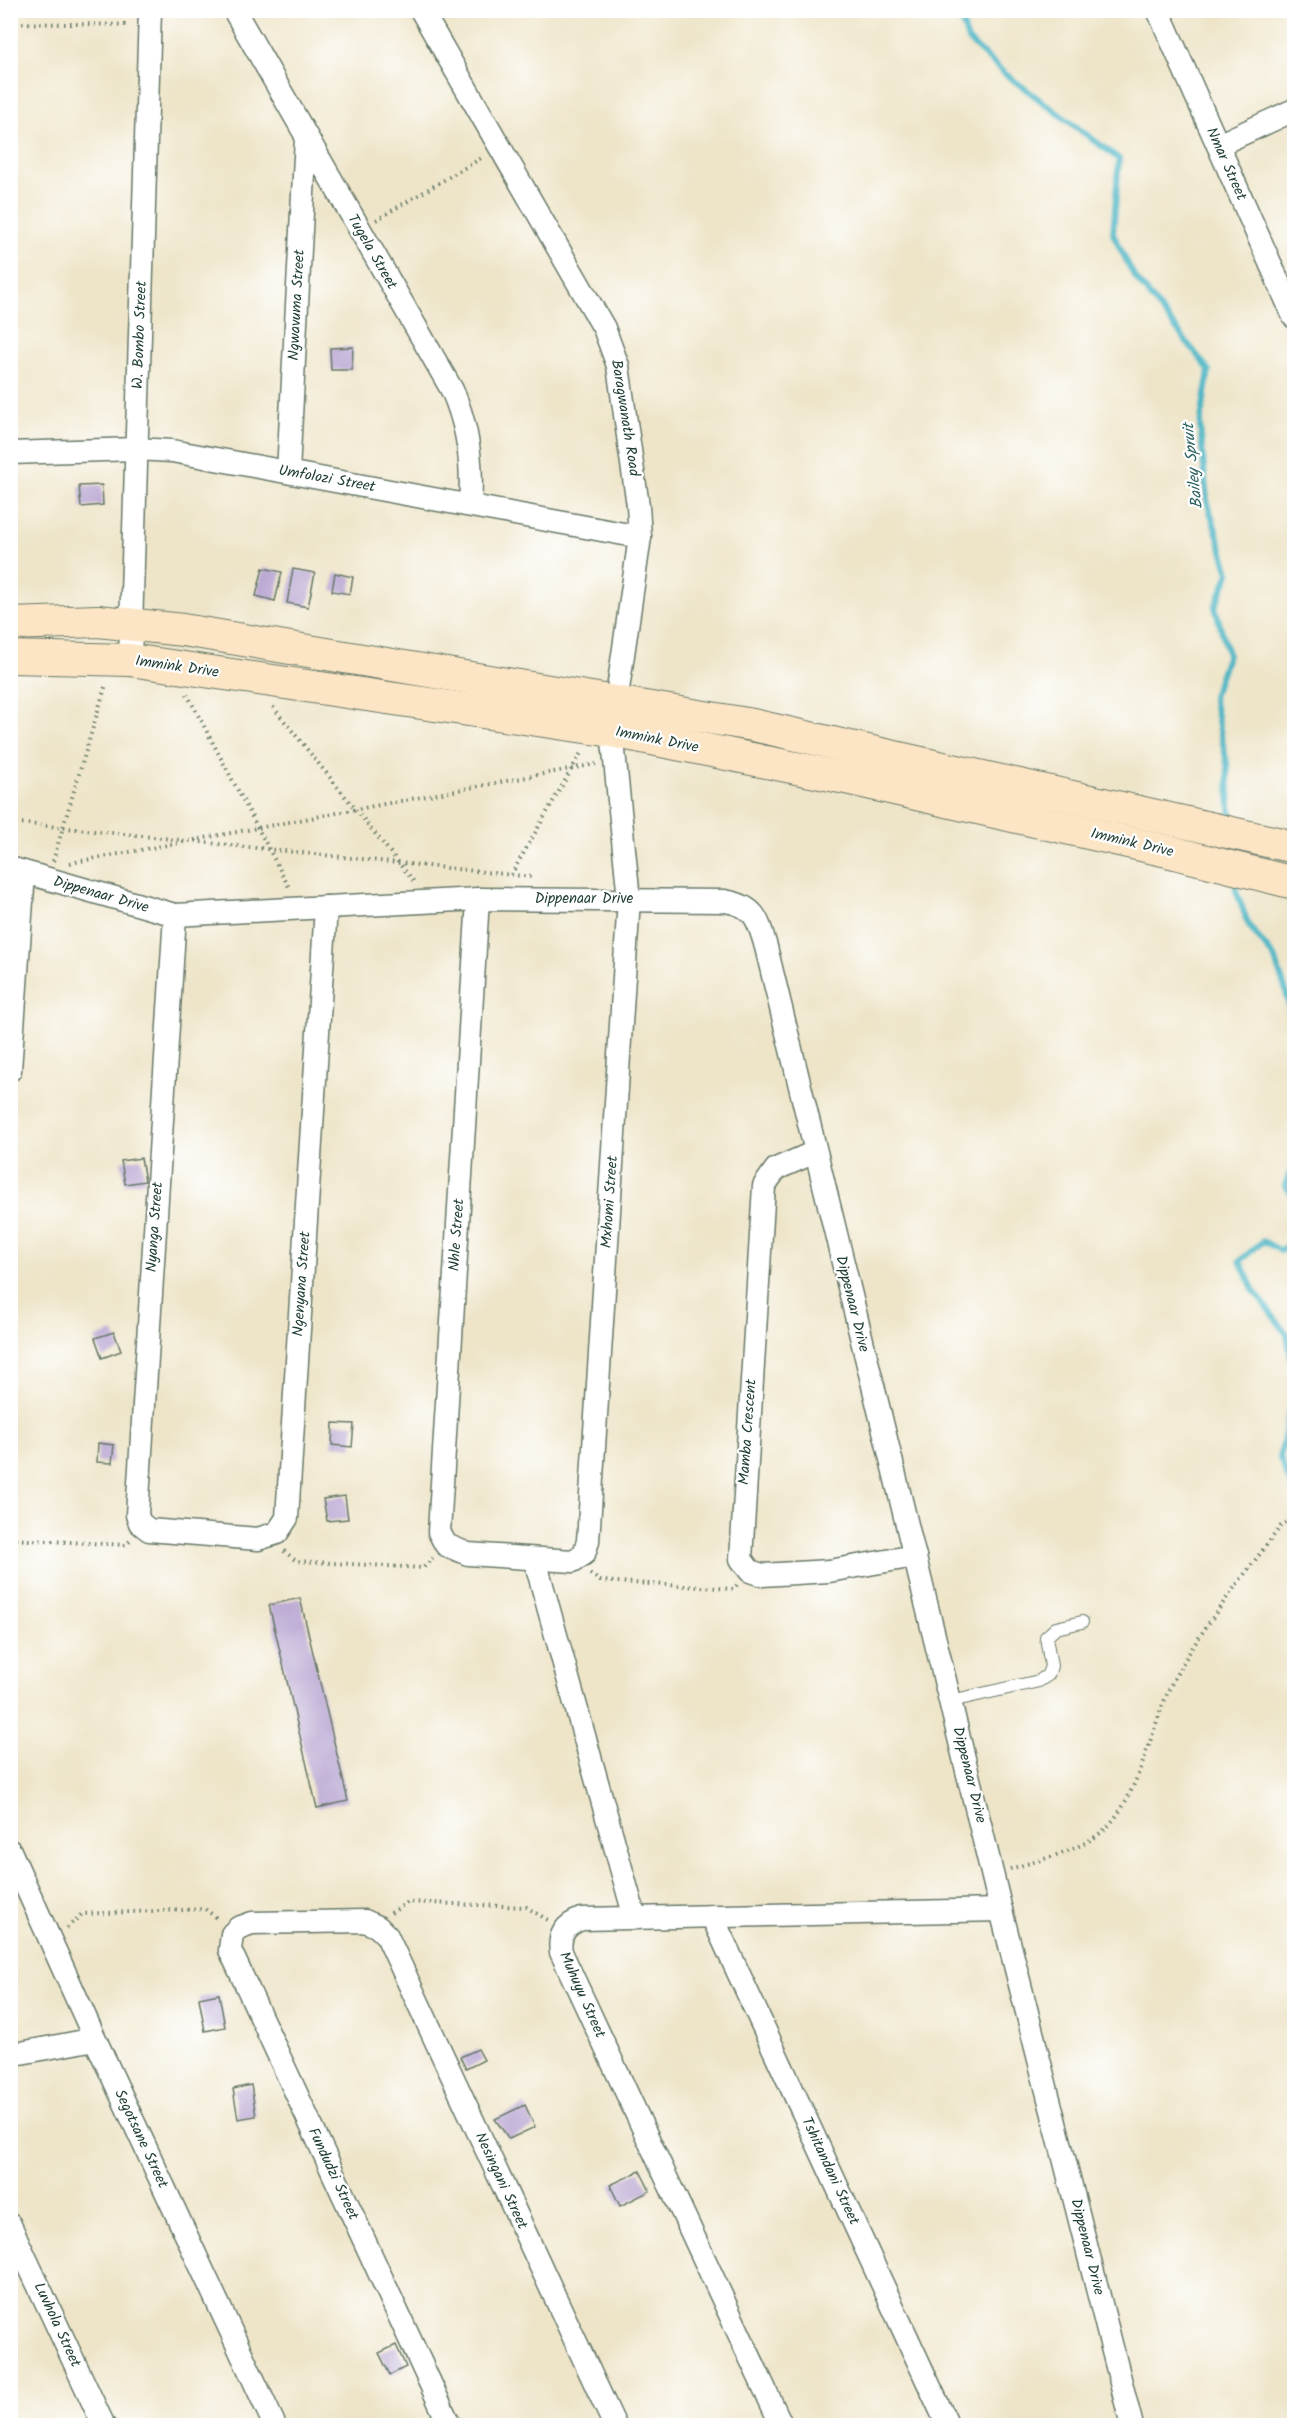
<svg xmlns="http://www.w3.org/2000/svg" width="1305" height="2436" viewBox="0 0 1305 2436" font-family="Kalam,sans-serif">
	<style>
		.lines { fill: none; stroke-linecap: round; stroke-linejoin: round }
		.stream { stroke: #48b5c4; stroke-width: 6 }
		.building { fill: #baa8d3 }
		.service-casing { stroke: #677868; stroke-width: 14 }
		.minor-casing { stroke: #677868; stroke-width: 25 }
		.secondary-casing { stroke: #677868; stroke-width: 34 }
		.path { stroke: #677868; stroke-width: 4; stroke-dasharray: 1.5 4.5; stroke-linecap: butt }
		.service { stroke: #fff; stroke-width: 12 }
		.minor { stroke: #fff; stroke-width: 22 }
		.secondary { stroke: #fce5c4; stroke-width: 32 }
		.labels { text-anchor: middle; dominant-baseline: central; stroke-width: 4.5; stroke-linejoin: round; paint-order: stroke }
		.street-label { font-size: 15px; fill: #1f3d34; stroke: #fff }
		.water-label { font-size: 16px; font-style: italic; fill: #2b615f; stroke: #fff }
	</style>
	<rect width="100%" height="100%" fill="#fff"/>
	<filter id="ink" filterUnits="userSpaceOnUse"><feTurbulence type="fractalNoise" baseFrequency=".0167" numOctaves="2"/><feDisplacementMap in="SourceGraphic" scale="12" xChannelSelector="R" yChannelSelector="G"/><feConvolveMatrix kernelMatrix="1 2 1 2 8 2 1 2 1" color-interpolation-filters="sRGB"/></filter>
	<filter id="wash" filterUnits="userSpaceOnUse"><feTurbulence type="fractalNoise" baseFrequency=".008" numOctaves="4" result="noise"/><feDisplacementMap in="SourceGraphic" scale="24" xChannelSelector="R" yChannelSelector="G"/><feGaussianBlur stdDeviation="1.35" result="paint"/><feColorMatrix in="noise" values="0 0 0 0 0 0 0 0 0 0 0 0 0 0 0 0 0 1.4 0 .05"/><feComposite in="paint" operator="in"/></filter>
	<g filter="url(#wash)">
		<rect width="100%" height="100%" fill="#eee5c9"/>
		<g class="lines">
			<!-- stream -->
			<g class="stream">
				<polyline points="958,10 968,40 1004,73 1119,159 1113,234 1134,276 1209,370 1200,425 1207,501 1229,573 1215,607 1228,654 1213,697 1227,763 1231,822"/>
				<polyline points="1235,877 1236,891 1249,926 1274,957 1286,991 1294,1036"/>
				<polyline points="1294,1162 1285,1186 1294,1196"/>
				<polyline points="1294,1238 1281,1251 1263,1241 1240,1261 1254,1291 1287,1334 1294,1377"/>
				<polyline points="1294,1387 1280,1458 1294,1492"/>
			</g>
		</g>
		<g id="blocks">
			<!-- building -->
			<g class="building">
				<polygon points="353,347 352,370 331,370 330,348"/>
				<polygon points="102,485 103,505 81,507 79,486"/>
				<polygon points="263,568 282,572 275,601 256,596"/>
				<polygon points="293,569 315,573 308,607 287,603"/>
				<polygon points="335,573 353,577 350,594 332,591"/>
				<polygon points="141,1158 145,1181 125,1184 121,1161"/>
				<polygon points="114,1332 121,1351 102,1358 95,1338"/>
				<polygon points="333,1423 354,1424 352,1447 332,1445"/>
				<polygon points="98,1443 114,1445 112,1463 97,1462"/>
				<polygon points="345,1496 348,1519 327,1521 323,1499"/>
				<polygon points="300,1598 348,1801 317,1808 269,1605"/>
				<polygon points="219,1994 225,2027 205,2031 199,1998"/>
				<polygon points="478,2049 484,2060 466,2069 460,2057"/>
				<polygon points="251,2085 256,2116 238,2119 233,2089"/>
				<polygon points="525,2105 535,2127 509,2139 495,2119"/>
				<polygon points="640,2171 650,2191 620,2206 610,2185"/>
				<polygon points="396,2345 406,2367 390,2375 379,2353"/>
			</g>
		</g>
	</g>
	<g filter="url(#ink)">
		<use href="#blocks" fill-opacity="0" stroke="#677868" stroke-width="1.5"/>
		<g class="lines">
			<defs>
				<polyline id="service" points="951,1701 1039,1681 1048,1675 1051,1666 1046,1637 1056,1628 1082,1622"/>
				<g id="minor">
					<path d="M234,10L452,390C468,426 473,466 470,505"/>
					<polyline points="421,10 604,328 618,366 638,506 640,537 612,731 629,899 588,1541 584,1554 573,1561 468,1554 446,1545 439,1532 478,899"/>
					<polyline points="1158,10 1294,317"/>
					<polyline points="1218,145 1294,110"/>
					<polyline points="10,453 136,449 172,451 640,537"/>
					<polyline points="288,472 306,138"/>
					<polyline points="130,660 150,10"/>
					<path d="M10,868L175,915L478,899L725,901C755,906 758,919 766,947L1001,1910L1132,2426"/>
					<polyline points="175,915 137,1515 140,1523 149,1530 258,1539 277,1533 287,1518 326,907"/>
					<polyline points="10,1070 24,873"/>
					<polyline points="815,1152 776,1169 764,1186 741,1559 750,1571 762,1575 829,1571 915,1556"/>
					<polyline points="535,1560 635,1918"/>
					<polyline points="10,1851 95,2039 275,2426"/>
					<polyline points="712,1916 948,2426"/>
					<polyline points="10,2055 95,2039"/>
					<polyline points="10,2225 104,2426"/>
					<polyline points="450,2426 230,1950 232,1934 238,1928 252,1923 365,1921 378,1927 387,1936 615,2426"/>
					<path d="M782,2426L561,1952C558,1935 566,1924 582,1919L1001,1910"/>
				</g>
				<g id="secondary">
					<polyline points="10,624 98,621 183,630 753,725 1294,847"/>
					<polyline points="10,657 130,660 612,731 841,777 1167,851 1294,883"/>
				</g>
			</defs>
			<!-- service casing -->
			<use href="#service" class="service-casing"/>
			<!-- minor casing -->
			<use href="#minor" class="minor-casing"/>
			<!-- secondary casing -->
			<use href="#secondary" class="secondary-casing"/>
			<!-- path -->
			<g class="path">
				<polyline points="10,23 130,25"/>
				<polyline points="376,220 483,157"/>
				<polyline points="187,694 290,889"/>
				<polyline points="273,707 415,883"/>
				<polyline points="10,822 532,877"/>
				<polyline points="194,840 596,764"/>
				<polyline points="53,861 106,684"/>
				<polyline points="70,863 184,842"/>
				<polyline points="511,875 582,751"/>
				<polyline points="10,1539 126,1545 131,1540"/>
				<polyline points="284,1551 296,1561 423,1568 433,1558"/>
				<polyline points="590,1574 600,1581 734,1589 737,1585"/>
				<path d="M1010,1869C1038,1860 1074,1853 1099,1834C1141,1802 1151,1720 1176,1675C1206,1622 1245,1574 1281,1526L1294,1517"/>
				<polyline points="391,1913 408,1902 526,1907 548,1920"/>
				<polyline points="67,1928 82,1914 205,1909 218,1919"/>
			</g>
			<!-- service -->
			<use href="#service" class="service"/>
			<!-- minor -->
			<use href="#minor" class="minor"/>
			<!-- secondary -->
			<use href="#secondary" class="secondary"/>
		</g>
	</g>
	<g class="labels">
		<!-- street labels -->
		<g class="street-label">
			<text transform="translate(1226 164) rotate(66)">Nmar Street</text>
			<text transform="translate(372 252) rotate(60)">Tugela Street</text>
			<text transform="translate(297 305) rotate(-87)">Ngwavuma Street</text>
			<text transform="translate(140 335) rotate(-88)">W. Bombo Street</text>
			<text transform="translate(625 418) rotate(81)">Baragwanath Road</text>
			<text transform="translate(327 479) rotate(10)">Umfolozi Street</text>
			<text transform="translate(177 667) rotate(8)">Immink Drive</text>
			<text transform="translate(657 740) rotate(11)">Immink Drive</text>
			<text transform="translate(1132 843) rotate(13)">Immink Drive</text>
			<text transform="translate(101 895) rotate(16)">Dippenaar Drive</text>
			<text x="584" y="899">Dippenaar Drive</text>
			<text transform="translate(610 1202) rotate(-86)">Mxhomi Street</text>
			<text transform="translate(155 1227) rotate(-86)">Nyanga Street</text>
			<text transform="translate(457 1235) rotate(-86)">Nhle Street</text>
			<text transform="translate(302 1284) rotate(-86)">Ngenyana Street</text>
			<text transform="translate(852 1304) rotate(76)">Dippenaar Drive</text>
			<text transform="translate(748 1432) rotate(-86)">Mamba Crescent</text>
			<text transform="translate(969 1775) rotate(76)">Dippenaar Drive</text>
			<text transform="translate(582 1995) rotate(66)">Muhuyu Street</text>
			<text transform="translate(141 2139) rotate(65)">Segotsane Street</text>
			<text transform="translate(830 2171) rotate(65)">Tshitandani Street</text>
			<text transform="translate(333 2174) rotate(65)">Fundudzi Street</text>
			<text transform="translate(501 2181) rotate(65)">Nesingani Street</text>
			<text transform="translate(1087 2247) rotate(76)">Dippenaar Drive</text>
			<text transform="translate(57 2325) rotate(65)">Luvhola Street</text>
		</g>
		<!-- water labels -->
		<g class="water-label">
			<text transform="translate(1193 466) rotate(-96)">Bailey Spruit</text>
		</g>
	</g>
	<!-- margin -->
	<rect width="1305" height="2436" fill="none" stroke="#fff" stroke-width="36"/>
</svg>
